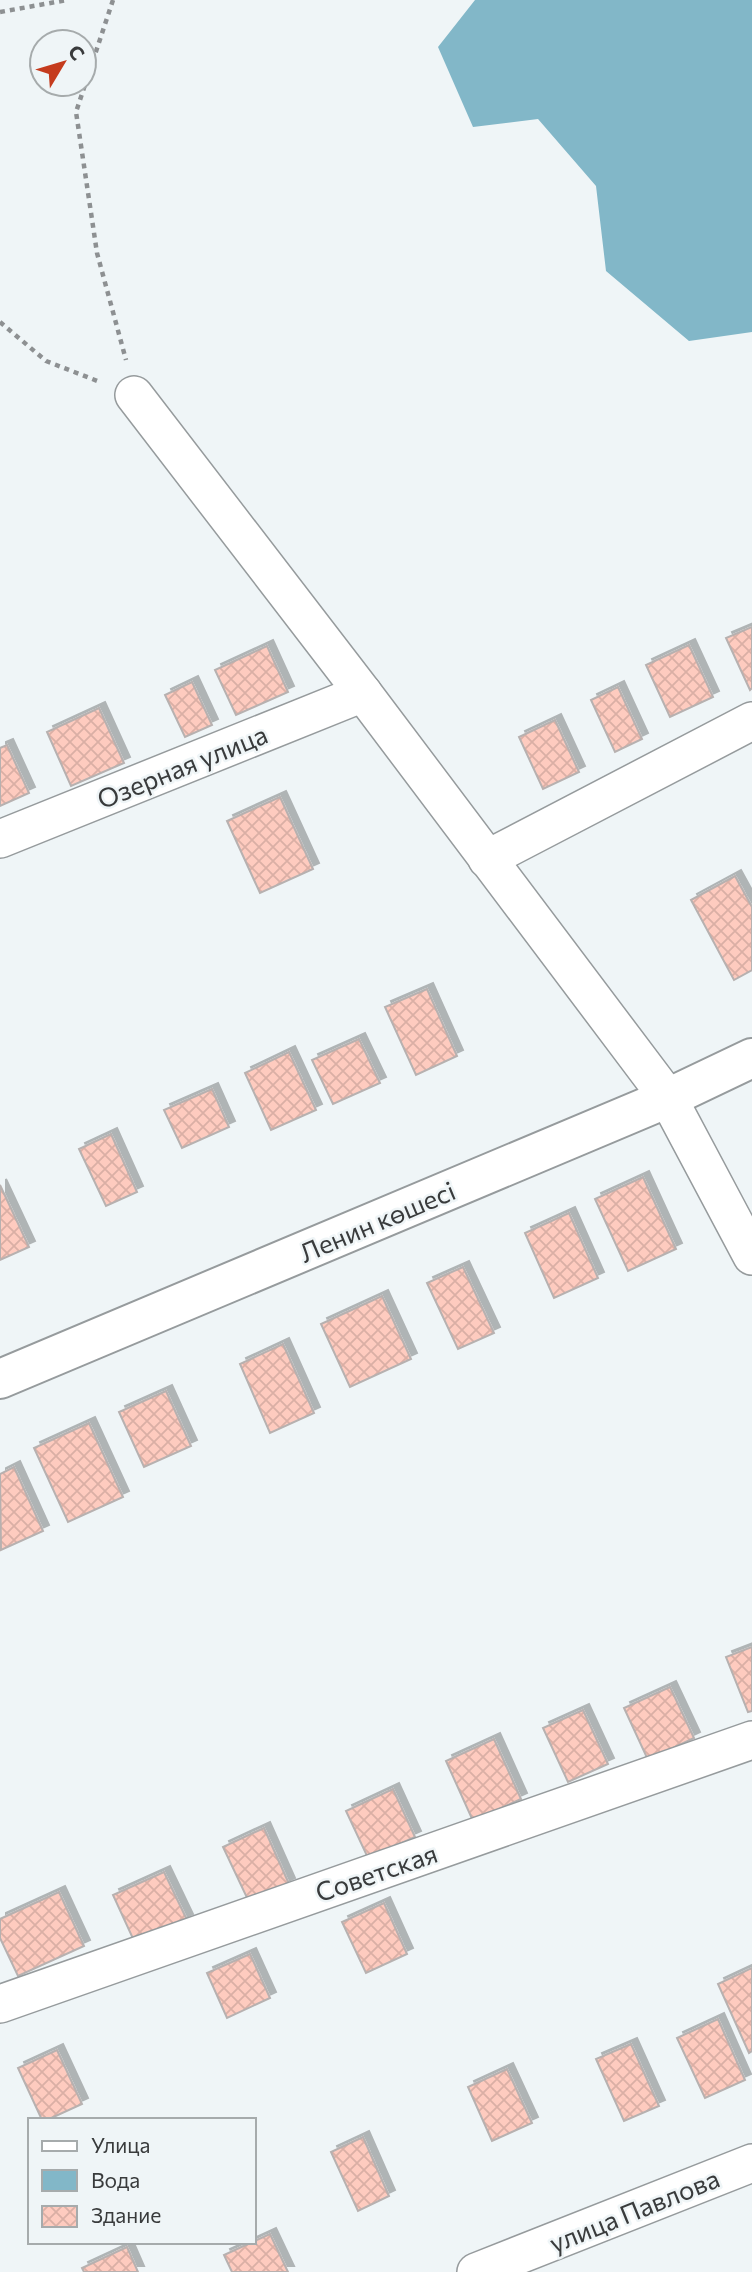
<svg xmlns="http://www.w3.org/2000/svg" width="752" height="2272" viewBox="0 0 752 2272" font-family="Commissioner,sans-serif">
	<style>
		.water { fill: #82b7c8 }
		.building { fill: url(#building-cross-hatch); stroke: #b7b1b0; stroke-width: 2; filter: url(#shadow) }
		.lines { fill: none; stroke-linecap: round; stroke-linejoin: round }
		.minor-casing { stroke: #969b9d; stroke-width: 40 }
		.tertiary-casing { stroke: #969b9d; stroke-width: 42 }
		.path { stroke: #8d9092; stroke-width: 4.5; stroke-dasharray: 5 5; stroke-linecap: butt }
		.minor { stroke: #fff; stroke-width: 37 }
		.tertiary { stroke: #fff; stroke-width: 38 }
		.labels { text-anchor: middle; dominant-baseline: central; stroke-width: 5; stroke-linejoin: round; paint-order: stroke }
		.street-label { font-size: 26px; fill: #393b3c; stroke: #eff5f7 }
	</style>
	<defs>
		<pattern id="building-cross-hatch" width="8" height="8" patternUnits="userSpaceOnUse" patternTransform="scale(1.75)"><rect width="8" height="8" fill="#fecbbf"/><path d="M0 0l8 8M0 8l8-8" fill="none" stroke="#daafa5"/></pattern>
		<filter id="shadow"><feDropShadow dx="6" dy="-6" stdDeviation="0" flood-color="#0004"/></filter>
	</defs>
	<rect width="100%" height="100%" fill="#eff5f7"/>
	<!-- water -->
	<polygon class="water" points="475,0 752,0 752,332 689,341 606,271 596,186 538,119 473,127 438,47"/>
	<!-- building -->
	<g class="building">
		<polygon points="752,627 752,688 750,690 726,638"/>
		<polygon points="689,645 713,697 670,717 646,665"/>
		<polygon points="267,646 288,692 236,715 215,670"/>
		<polygon points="192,682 212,725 185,737 165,695"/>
		<polygon points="618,687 642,739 615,752 591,700"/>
		<polygon points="99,708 124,763 71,786 47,732"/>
		<polygon points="555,720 579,772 543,789 519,737"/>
		<polygon points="7,745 29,793 0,806 0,748"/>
		<polygon points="280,797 313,869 260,893 227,821"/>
		<polygon points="735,876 752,907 752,970 734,980 691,900"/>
		<polygon points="427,989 457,1056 416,1075 385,1007"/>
		<polygon points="359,1039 380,1083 333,1104 312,1060"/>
		<polygon points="289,1052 316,1110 271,1130 245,1073"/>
		<polygon points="212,1089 229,1127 182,1148 164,1110"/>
		<polygon points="111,1134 137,1192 106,1206 79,1149"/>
		<polygon points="643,1177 676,1249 628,1271 595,1199"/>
		<polygon points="0,1185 29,1247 0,1260"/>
		<polygon points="569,1213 598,1278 554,1298 525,1233"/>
		<polygon points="463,1267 494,1333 458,1349 427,1283"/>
		<polygon points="382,1296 411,1359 350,1387 321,1324"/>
		<polygon points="283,1344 314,1413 270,1433 240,1364"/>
		<polygon points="166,1391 191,1446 144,1467 119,1412"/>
		<polygon points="89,1423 123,1497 68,1522 34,1448"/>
		<polygon points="14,1467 43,1531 1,1550 0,1474"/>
		<polygon points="752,1647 752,1711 748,1712 726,1657"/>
		<polygon points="670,1687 694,1738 648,1760 624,1708"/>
		<polygon points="583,1710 608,1764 568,1782 543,1728"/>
		<polygon points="494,1739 521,1799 473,1821 446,1761"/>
		<polygon points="393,1789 415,1837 368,1858 346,1811"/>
		<polygon points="264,1828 289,1884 249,1902 223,1847"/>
		<polygon points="164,1872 187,1920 135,1943 113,1895"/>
		<polygon points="59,1892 84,1946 18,1976 0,1938 0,1919"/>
		<polygon points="384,1903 407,1954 366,1973 342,1922"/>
		<polygon points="250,1954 270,1998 227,2018 207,1973"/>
		<polygon points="752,1968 752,2051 749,2053 718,1984"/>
		<polygon points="718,2019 745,2080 705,2098 677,2038"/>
		<polygon points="631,2044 659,2106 624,2121 596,2059"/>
		<polygon points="57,2050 82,2104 47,2120 42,2120 18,2068"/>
		<polygon points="507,2069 532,2123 492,2141 468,2087"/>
		<polygon points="363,2137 389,2196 358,2211 331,2152"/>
		<polygon points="270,2234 288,2272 232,2272 224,2255"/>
		<polygon points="127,2247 138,2272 84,2272 82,2268"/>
	</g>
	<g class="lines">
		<defs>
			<g id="minor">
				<polyline points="134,395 363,693 668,1098 752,1256"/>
				<polyline points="0,839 363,693"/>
				<polyline points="487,859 752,721"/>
				<polyline points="0,2004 752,1740"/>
				<polyline points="476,2272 752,2163"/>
			</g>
			<polyline id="tertiary" points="0,1379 668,1098 752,1058"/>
		</defs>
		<!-- minor casing -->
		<use href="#minor" class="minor-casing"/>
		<!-- tertiary casing -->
		<use href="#tertiary" class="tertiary-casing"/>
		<!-- path -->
		<g class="path">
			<polyline points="113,0 76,112 97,253 126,360"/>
			<polyline points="0,12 67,0"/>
			<polyline points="0,322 46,361 100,382"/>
		</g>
		<!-- minor -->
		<use href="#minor" class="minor"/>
		<!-- tertiary -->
		<use href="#tertiary" class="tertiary"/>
	</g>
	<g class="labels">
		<!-- street labels -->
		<g class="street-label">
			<text transform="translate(182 766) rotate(-22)">Озерная улица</text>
			<text transform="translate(377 1221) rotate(-23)">Ленин көшесі</text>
			<text transform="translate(376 1872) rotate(-19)">Советская</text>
			<text transform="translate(634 2210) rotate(-22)">улица Павлова</text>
		</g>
	</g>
	<!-- legend -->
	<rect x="28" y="2118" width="228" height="126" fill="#eff5f7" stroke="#a6abac" stroke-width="2"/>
	<rect x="42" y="2141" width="35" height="10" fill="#ffffff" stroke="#a6abac" stroke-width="2"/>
	<text x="91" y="2153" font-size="21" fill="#393b3c">Улица</text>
	<rect x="42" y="2170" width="35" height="21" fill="#82b7c8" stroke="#a6abac" stroke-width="2"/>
	<text x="91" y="2188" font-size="21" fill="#393b3c">Вода</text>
	<rect x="42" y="2206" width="35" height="21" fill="url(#building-cross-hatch)" stroke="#a6abac" stroke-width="2"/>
	<text x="91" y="2223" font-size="21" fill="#393b3c">Здание</text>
	<!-- north arrow -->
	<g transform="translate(63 63) rotate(52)"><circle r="33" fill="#eff5f7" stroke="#a6abac" stroke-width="2"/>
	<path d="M0-5L12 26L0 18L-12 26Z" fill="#c53b1d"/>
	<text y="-10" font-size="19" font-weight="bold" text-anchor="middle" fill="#393b3c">С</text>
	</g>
</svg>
